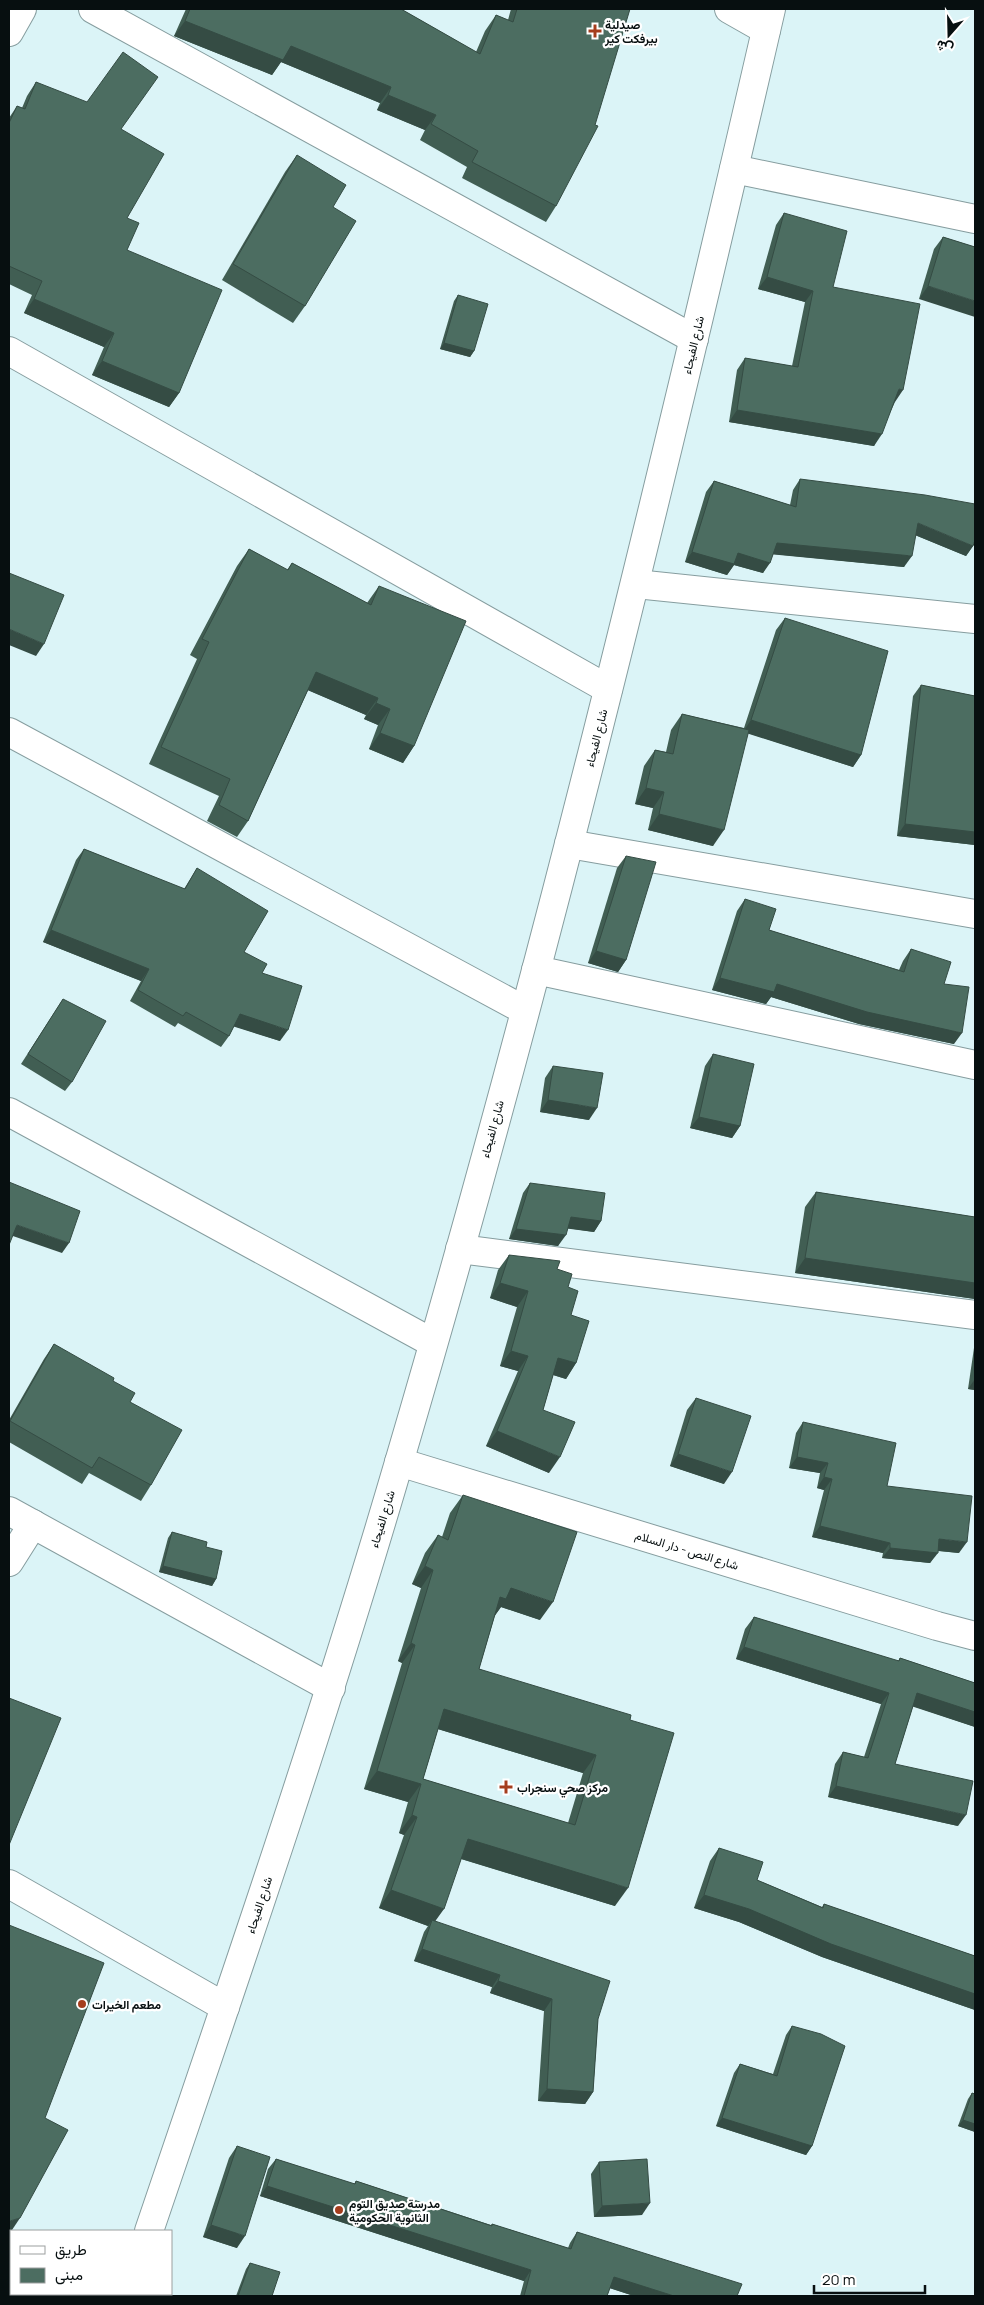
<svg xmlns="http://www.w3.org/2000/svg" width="984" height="2305" viewBox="0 0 984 2305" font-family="Manrope,Vazirmatn,sans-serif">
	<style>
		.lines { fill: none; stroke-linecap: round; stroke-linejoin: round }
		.minor-casing { stroke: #869d9f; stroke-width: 30 }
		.tertiary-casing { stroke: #869d9f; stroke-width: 30 }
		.minor { stroke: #fff; stroke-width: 28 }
		.tertiary { stroke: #fff; stroke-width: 28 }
		.wall { fill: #415e53; fill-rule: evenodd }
		.shaded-wall { fill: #354c44 }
		.building { fill: #4c6d61; stroke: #354c44; fill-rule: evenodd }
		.poi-dot { fill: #a53d1d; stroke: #fff; stroke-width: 2 }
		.labels { text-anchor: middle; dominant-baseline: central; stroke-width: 4.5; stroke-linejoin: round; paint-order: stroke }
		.poi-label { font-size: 12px; font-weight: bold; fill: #070f10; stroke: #fff; text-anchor: start }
		.street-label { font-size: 12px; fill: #070f10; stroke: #fff }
	</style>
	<rect width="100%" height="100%" fill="#dbf4f7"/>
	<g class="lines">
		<defs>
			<g id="minor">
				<polyline points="93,9 694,339"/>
				<polyline points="729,9 766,30"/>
				<polyline points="9,32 22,9"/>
				<polyline points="734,169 975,219"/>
				<polyline points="9,351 608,689"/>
				<polyline points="636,584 975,619"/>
				<polyline points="9,732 524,1010"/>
				<polyline points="569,844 975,914"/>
				<polyline points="536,970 975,1065"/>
				<polyline points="9,1112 433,1343"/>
				<polyline points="460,1249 975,1315"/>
				<polyline points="9,1511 331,1688"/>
				<polyline points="9,1562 33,1524"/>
				<polyline points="9,1884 225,2007"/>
				<polyline points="9,2248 11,2249"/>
				<polyline points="108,2294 113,2296"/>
			</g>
			<g id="tertiary">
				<polyline points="399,1462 937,1626 975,1636"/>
				<path d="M149,2231C236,1975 324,1719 400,1459C541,980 659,495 771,9"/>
				<polyline points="127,2296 127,2294"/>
			</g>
		</defs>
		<!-- minor casing -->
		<use href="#minor" class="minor-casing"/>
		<!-- tertiary casing -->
		<use href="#tertiary" class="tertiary-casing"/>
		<!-- minor -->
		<use href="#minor" class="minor"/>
		<!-- tertiary -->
		<use href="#tertiary" class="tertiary"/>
	</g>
	<!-- wall -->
	<g class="wall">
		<polygon points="186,9 401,9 476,52 485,31 496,15 508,20 511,9 630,9 556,206 546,222 462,178 467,167 420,140 425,130 377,110 380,103 281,62 272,75 174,36"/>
		<polygon points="36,82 121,129 127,218 127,250 179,393 169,407 92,375 104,347 24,313 32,295 9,284 9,118 17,106 22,108 27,96"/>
		<polygon points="297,155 333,207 305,306 293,323 222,280 285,172"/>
		<polygon points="784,213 833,287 895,402 874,446 729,422 737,370 745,358 792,366 805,302 758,289 776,225"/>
		<polygon points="943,237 975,247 919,299 934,249"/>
		<polygon points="458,295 474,351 470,357 440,349 454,301"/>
		<polygon points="800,479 973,546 966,556 915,535 904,567 773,554 763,573 734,565 727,575 685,562 706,492 714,481 790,505 793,490"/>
		<polygon points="249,549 287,570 292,563 367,603 379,586 414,746 403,763 369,749 378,725 364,719 366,715 308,690 248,821 237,837 207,821 219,796 149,764 197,659 190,655 237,566"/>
		<polygon points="785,618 861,755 853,767 748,733 713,846 648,830 653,808 635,804 644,766 655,750 666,752 671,730 682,714 744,728 776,630"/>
		<polygon points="921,685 975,696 975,845 897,836 913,696"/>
		<polygon points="84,849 184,889 197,868 244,952 262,973 280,1041 234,1026 229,1036 221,1047 178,1023 175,1027 130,1001 141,981 43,942 76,860"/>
		<polygon points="626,856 626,960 618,972 588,963 617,868"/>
		<polygon points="745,899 769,930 899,970 903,961 911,949 944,984 954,1044 859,1024 771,997 766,1004 712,990 737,911"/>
		<polygon points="63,999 72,1082 65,1091 21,1064"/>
		<polygon points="713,1054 740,1126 732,1138 690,1128 705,1066"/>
		<polygon points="553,1066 589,1120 540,1112 545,1078"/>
		<polygon points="530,1183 601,1221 594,1232 567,1228 558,1246 509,1239 523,1193"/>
		<polygon points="816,1192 975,1217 975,1299 795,1273 805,1207"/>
		<polygon points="509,1255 557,1269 568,1287 576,1363 566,1379 553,1375 543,1410 549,1473 486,1446 518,1371 500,1366 517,1307 490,1298 498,1270"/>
		<polygon points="975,1341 975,1390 968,1389"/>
		<polygon points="54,1344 113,1381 130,1402 151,1485 141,1501 89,1473 82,1484 9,1442 9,1420 44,1359"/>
		<polygon points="696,1398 724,1484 670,1466 687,1410"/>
		<polygon points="803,1422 887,1486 959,1553 938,1551 930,1563 882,1558 883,1553 812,1537 824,1490 817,1488 820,1473 789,1468 796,1433"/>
		<path d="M463,1495L540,1620L501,1607L495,1615L479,1669L630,1720L615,1906L461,1859L435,1921L598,2019L593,2092L585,2104L538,2101L544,2011L490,1993L492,1987L414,1961L424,1932L428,1926L379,1908L404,1835L399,1833L408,1802L364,1789L402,1663L398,1661L421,1588L412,1584L425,1553L438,1535L442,1537L450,1513ZM438,1729L583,1773L568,1823L423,1779Z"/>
		<polygon points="172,1532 206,1547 216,1579 212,1586 159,1572 168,1538"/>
		<polygon points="754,1617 898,1661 900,1658 975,1683 975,1727 913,1706 895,1764 958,1826 828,1797 835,1764 843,1752 864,1757 881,1704 736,1659 745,1629"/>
		<polygon points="719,1848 757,1880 822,1907 824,1904 975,1956 975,2010 822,1957 739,1922 694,1908 710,1861"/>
		<polygon points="792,2026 812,2146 806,2155 716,2126 734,2073 740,2064 773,2074 786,2035"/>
		<polygon points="972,2093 975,2132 958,2126 968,2099"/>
		<polygon points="237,2146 237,2248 203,2237 229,2158"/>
		<polygon points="276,2159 354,2184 356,2181 491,2225 492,2224 568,2248 570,2243 577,2232 737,2296 634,2296 610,2288 607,2296 520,2296 524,2281 260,2196 268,2169"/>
		<polygon points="599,2162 642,2215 594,2217 591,2174"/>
		<polygon points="250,2263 272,2296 236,2296 246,2269"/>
	</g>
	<!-- shaded-wall -->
	<g class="shaded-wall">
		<polygon points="185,21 291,46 391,87 380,103 281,62 272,75 174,36"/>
		<polygon points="388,95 436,115 425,130 377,110"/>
		<polygon points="767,277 813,291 805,302 758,289"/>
		<polygon points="928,286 975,301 975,317 919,299"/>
		<polygon points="34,299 114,333 104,347 24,313"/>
		<polygon points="444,343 474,351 470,357 440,349"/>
		<polygon points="102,361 179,393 169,407 92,375"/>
		<polygon points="899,389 903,390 895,402 891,401"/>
		<polygon points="737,410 882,434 874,446 729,422"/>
		<polygon points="918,523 973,546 966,556 910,533"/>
		<polygon points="777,543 912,556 904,567 769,554"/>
		<polygon points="692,552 738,553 770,563 763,573 734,565 727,575 685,562"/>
		<polygon points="9,629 44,644 36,656 9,645"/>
		<polygon points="316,672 378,698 366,715 305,689"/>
		<polygon points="376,703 390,709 378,725 364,719"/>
		<polygon points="751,720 861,755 853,767 743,732"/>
		<polygon points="380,733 414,746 403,763 369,749"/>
		<polygon points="646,788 664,792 653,808 635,804"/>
		<polygon points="659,814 724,830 713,846 648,830"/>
		<polygon points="905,824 975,832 975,845 897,836"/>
		<polygon points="51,930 149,969 141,981 43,942"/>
		<polygon points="596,951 626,960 618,972 588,963"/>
		<polygon points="720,978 777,984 962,1033 954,1044 859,1024 771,997 766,1004 712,990"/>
		<polygon points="240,1014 288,1030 280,1041 232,1026"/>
		<polygon points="548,1100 597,1108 589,1120 540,1112"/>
		<polygon points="699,1117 740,1126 732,1138 690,1128"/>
		<polygon points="571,1217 601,1221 594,1232 563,1228"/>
		<polygon points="17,1225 69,1243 62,1253 10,1235"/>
		<polygon points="516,1229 566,1235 558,1246 509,1239"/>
		<polygon points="805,1258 975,1283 975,1299 795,1273"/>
		<polygon points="500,1283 528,1291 517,1307 490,1298"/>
		<polygon points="511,1351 528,1356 518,1371 500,1366"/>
		<polygon points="558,1358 576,1363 566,1379 547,1373"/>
		<polygon points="975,1379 975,1390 968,1389"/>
		<polygon points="497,1431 560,1457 549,1473 486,1446"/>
		<polygon points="678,1454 732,1472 724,1484 670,1466"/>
		<polygon points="797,1457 828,1463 820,1473 789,1468"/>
		<polygon points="824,1477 832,1479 824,1490 817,1488"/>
		<polygon points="820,1526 890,1543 883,1553 812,1537"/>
		<polygon points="939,1539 967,1542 959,1553 931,1550"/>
		<polygon points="890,1548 938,1553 930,1563 882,1558"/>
		<polygon points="163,1566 216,1579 212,1586 159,1572"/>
		<polygon points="425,1566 433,1570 421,1588 412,1584"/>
		<polygon points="511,1588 553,1602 540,1620 501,1607 494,1617 500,1597"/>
		<polygon points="411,1643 415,1645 402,1663 398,1661"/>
		<polygon points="744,1647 889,1693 881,1704 736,1659"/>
		<polygon points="917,1693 975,1712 975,1727 908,1705"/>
		<polygon points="444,1709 596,1755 583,1773 431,1727"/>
		<polygon points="377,1771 421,1784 408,1802 364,1789"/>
		<polygon points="836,1786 966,1815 958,1826 828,1797"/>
		<polygon points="412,1815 417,1817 404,1835 399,1833"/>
		<polygon points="468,1839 628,1888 615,1906 455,1857"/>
		<polygon points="391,1890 444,1909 431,1927 432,1920 428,1926 379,1908"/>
		<polygon points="704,1895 749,1909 975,1994 975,2010 822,1957 739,1922 694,1908"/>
		<polygon points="422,1949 500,1975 492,1987 414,1961"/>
		<polygon points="498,1981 552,1999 544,2011 490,1993"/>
		<polygon points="547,2089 593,2092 585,2104 538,2101"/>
		<polygon points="722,2118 812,2146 806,2155 716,2126"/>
		<polygon points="963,2120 975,2124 975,2132 958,2126"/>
		<polygon points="267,2186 531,2270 524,2281 260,2196"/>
		<polygon points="650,2203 642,2215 594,2217 602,2206"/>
		<polygon points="20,2218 10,2233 9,2233 9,2223 10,2221"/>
		<polygon points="211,2225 245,2236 237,2248 203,2237"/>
		<polygon points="614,2277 674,2296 634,2296 606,2287"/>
	</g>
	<!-- building -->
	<g class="building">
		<polygon points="190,9 401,9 480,54 496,15 513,22 517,9 630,9 595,125 598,126 556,206 472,162 478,151 431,124 436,115 388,95 391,87 291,46 283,60 185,21"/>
		<polygon points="123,52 158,77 121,129 164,154 127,218 139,223 127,250 222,290 179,393 102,361 114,333 34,299 42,281 9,266 9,123 17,106 25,109 36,82 87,102"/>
		<polygon points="297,155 346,185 333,207 356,221 305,306 233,264"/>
		<polygon points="784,213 847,231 833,287 920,304 903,390 899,389 882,434 737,410 745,358 798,367 813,291 767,277"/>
		<polygon points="943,237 975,247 975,301 928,286"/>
		<polygon points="458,295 488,304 474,351 444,343"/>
		<polygon points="800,479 925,495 975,504 975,540 973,546 918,523 912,556 777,543 770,563 738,553 734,564 692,552 714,481 796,507"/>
		<polygon points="249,549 288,570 292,563 371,605 379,586 466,621 414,746 380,733 390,709 376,703 378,698 316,672 248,821 219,805 230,779 161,747 209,642 202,639"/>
		<polygon points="9,573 64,595 44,644 9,629"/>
		<polygon points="785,618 888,651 861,755 751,720"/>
		<polygon points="921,685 975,696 975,832 905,824"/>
		<polygon points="682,714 749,730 724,830 659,814 664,792 646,788 655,750 673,754"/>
		<polygon points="84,849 185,889 197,868 268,911 244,952 267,964 262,973 302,986 288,1030 240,1014 229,1036 186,1012 183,1016 138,990 149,969 51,930"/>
		<polygon points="626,856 656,862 626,960 596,951"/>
		<polygon points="745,899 776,909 769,930 904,972 911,949 951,962 944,984 969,987 962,1033 867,1012 777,984 774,992 720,978"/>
		<polygon points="63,999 106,1021 72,1082 28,1054"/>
		<polygon points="713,1054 754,1064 740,1126 699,1117"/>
		<polygon points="553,1066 603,1073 597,1108 548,1100"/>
		<polygon points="9,1182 80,1211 69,1243 17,1225 9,1245"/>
		<polygon points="530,1183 605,1193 601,1221 571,1217 566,1235 516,1229"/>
		<polygon points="816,1192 975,1217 975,1283 805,1258"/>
		<polygon points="509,1255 560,1261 557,1269 572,1274 568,1287 578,1291 571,1315 589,1321 576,1363 558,1358 543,1410 575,1422 560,1457 497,1431 528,1356 511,1351 528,1291 500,1283"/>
		<polygon points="54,1344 114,1378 113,1381 135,1393 130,1402 182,1430 151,1485 99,1457 92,1468 10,1421"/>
		<polygon points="696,1398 751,1416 732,1472 678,1454"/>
		<polygon points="803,1422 896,1443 887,1486 972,1496 967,1542 939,1539 938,1553 890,1548 890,1543 820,1526 832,1479 824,1477 828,1463 797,1457"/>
		<path d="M463,1495L577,1532L553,1602L511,1588L506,1599L500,1597L479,1669L631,1715L630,1720L674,1733L628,1888L468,1839L444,1909L391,1890L417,1817L412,1815L421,1784L377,1771L415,1645L411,1643L433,1570L425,1566L438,1535L448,1540ZM444,1709L596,1755L575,1825L423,1779Z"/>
		<polygon points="172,1532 207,1542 206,1547 222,1551 216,1579 163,1566"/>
		<polygon points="754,1617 899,1661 900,1658 975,1683 975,1712 917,1693 895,1764 973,1781 966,1815 836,1786 843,1752 868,1758 889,1693 744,1647"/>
		<polygon points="9,1698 61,1718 9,1845"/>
		<polygon points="719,1848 763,1862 757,1880 823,1908 824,1904 975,1956 975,1994 831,1944 749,1909 704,1895"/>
		<polygon points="432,1920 610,1981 598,2019 593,2092 547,2089 552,1999 498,1981 500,1975 422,1949"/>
		<polygon points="9,1925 104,1963 45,2118 68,2130 20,2218 10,2221 9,2223"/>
		<polygon points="792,2026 821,2034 845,2046 812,2146 722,2118 740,2064 777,2076"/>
		<polygon points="972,2093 975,2094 975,2124 963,2120"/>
		<polygon points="237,2146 270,2157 245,2236 211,2225"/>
		<polygon points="276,2159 355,2184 356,2181 492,2226 492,2224 571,2249 577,2232 742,2284 737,2296 674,2296 614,2277 607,2296 524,2296 531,2270 267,2186"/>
		<polygon points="647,2159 650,2203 602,2206 599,2162"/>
		<polygon points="250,2263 280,2272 272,2296 238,2296"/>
		<polygon points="9,2293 15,2296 9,2296"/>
	</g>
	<!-- markers -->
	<g class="poi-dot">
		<path d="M592.5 23.5h5v5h5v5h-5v5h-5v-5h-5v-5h5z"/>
		<path d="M503.5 1779.5h5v5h5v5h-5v5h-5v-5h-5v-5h5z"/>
		<circle cx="82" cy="2004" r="5"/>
		<circle cx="339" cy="2210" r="5"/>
	</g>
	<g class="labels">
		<!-- poi labels -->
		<g class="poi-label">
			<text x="605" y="24">صيدلية<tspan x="605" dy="14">بيرفكت كير</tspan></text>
			<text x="517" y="1787">مركز صحي سنجراب</text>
			<text x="92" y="2004">مطعم الخيرات</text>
			<text x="349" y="2203">مدرسة صديق التوم<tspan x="349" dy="14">الثانوية الحكومية</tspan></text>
		</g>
		<!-- street labels -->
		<g class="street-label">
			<text transform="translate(693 345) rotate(-77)">شارع الفيحاء</text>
			<text transform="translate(596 738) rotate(-76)">شارع الفيحاء</text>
			<text transform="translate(492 1129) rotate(-75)">شارع الفيحاء</text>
			<text transform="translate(382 1519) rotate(-73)">شارع الفيحاء</text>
			<text transform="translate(687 1550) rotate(17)">شارع النص - دار السلام</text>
			<text transform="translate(259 1905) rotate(-72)">شارع الفيحاء</text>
		</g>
	</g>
	<!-- border -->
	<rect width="984" height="2305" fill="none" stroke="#070f10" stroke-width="20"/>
	<!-- legend -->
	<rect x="10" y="2230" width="162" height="65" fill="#ffffff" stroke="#9c9f9f"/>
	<rect x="20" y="2246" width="25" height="8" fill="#ffffff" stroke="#9c9f9f"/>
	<text x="55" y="2255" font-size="15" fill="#070f10">طريق</text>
	<rect x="20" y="2268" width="25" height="15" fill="#4c6d61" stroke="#9c9f9f"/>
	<text x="55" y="2280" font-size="15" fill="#070f10">مبنى</text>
	<!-- north arrow -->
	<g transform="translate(949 35) rotate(200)" stroke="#ffffff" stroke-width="4" paint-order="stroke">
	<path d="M0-4L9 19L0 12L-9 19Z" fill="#070f10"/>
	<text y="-8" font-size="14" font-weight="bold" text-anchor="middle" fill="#070f10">ش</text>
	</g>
	<!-- scale -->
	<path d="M814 2285v8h111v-8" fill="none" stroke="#070f10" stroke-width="2.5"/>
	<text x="822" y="2285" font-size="15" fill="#070f10" stroke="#ffffff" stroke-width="4" paint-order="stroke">20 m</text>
</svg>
